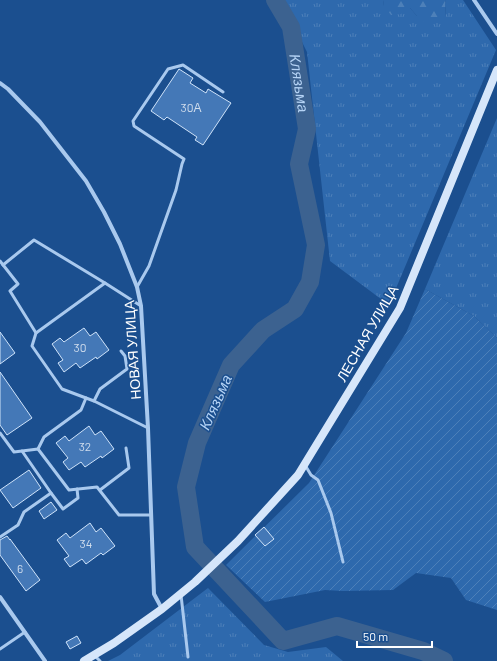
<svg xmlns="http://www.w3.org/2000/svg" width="497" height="661" viewBox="0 0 497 661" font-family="Barlow,sans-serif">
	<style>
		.grass { fill: url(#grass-tufts) }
		.forest { fill: url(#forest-firs) }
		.garden { fill: url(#garden-furrows) }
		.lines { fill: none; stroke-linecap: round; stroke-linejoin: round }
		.river { stroke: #3c6290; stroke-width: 18 }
		.building { fill: #4478b7; stroke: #cfe3fa }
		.lane { stroke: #a9c9ee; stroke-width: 3 }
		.street { stroke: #a9c9ee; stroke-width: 4 }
		.secondary { stroke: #d6e6fa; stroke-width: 8 }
		.labels { text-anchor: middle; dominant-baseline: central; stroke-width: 3; stroke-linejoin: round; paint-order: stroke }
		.number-label { font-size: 12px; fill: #d0dded }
		.street-label { font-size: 14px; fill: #fff; stroke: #1b4f8f }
		.water-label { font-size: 15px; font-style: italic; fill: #b5d3f5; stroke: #1b4f8f }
	</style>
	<defs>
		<pattern id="grass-tufts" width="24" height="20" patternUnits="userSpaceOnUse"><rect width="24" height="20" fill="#2e69ad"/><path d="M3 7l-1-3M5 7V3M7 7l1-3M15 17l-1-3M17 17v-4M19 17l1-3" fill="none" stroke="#4d80b9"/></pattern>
		<pattern id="forest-firs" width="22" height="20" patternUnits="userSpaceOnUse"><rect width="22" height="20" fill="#2e69ad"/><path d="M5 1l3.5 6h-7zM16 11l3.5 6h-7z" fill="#4d80b9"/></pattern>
		<pattern id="garden-furrows" width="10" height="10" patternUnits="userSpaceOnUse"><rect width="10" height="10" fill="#2e69ad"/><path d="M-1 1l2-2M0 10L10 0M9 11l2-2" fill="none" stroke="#4d80b9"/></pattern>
	</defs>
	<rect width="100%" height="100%" fill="#1b4f8f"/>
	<!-- grass -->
	<g class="grass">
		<polygon points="281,0 383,0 384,6 410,8 417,16 446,17 445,4 446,0 463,0 496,50 389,305 330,261 307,52"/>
		<polygon points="497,118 497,338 474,316 425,289"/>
		<polygon points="208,588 264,645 288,652 326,647 343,661 108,661 120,655"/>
	</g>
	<!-- forest -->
	<polygon class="forest" points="383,0 446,0 445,4 446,17 437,21 426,23 417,16 410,8 401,14 391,15 384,6"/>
	<!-- garden -->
	<polygon class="garden" points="425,289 474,316 497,338 497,610 466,600 451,578 416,573 393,590 343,591 325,590 265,602 226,565 309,483 406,333"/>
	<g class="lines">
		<!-- river -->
		<path class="river" id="s1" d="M275,0L291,27L307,129L299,164L316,245L310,282L295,309L263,330L231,365L197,443L186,487L195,547L283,641L337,626L423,651L444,661"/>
	</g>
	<!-- building -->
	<g class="building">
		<polygon points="179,69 193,78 190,83 206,93 208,89 231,103 203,145 195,140 197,137 167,117 164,120 151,111"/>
		<polygon points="84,328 90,336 96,332 109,350 97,359 96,357 80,368 76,363 64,372 58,363 63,360 52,344 60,338 64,342"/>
		<polygon points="0,332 15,353 0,364"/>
		<polygon points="0,372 32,418 7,435 0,425"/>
		<polygon points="89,426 95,435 101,431 114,449 102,458 101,456 85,467 81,462 69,470 63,462 68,458 56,443 65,436 69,441"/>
		<polygon points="29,470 41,488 13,508 0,490"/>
		<polygon points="51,502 57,510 44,519 39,511"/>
		<polygon points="90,523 96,532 101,528 115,546 103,555 101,553 86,564 82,559 70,567 64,559 69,556 57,540 66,533 70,538"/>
		<polygon points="264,527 274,539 265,546 255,535"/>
		<polygon points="7,536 10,540 10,539 40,580 26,591 0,555 0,540"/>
		<polygon points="77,636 81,643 70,649 66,642"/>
	</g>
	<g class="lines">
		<!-- lane -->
		<g class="lane">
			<polyline points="0,261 18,284 10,291 36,333 32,346 62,389 94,401 148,428"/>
			<polyline points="3,265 34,240 105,283 141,306"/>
			<polyline points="137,287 149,266 176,190 182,164 184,159 134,126 133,121 168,69 183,65 223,92"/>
			<polyline points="36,333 105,283"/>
			<polyline points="94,401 100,389 127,369 125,356 121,351"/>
			<polyline points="0,433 14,452 38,449 69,490 97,487 119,515 151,515"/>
			<polyline points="38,449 44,437 81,410 86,398"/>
			<polyline points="22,451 51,493"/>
			<polyline points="305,465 311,475 318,480 331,513 343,562"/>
			<polyline points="100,490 129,468 126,448"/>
			<polyline points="0,537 18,525 24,512 51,493 63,509 78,498 77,489"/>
			<polyline points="181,595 188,657"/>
			<polyline points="0,649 25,632"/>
			<polyline points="94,655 100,661"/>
		</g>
		<!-- street -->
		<g class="street">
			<polyline points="474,0 497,34"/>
			<polyline points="0,83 8,89 40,122 86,181 104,212 120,244 137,287 141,306 148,428 154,594 162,609"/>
			<polyline points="0,597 45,661"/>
		</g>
		<!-- secondary -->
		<polyline class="secondary" points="84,661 114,643 162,609 195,582 238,541 298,475 400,308 497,70"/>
	</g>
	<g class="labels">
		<!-- number labels -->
		<g class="number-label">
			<text x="191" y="107">30А</text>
			<text x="80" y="347">30</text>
			<text x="85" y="446">32</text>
			<text x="86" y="543">34</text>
			<text x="20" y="568">6</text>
		</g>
		<!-- street labels -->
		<g class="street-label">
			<text transform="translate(367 333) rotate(-60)">ЛЕСНАЯ УЛИЦА</text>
			<text transform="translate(132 350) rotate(-94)">НОВАЯ УЛИЦА</text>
		</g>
		<!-- water labels -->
		<g class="water-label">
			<text stroke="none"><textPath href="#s1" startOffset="88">Клязьма</textPath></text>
			<text transform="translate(215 402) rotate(-66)">Клязьма</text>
		</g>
	</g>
	<!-- scale -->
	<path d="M357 641v6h75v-6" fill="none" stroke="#ffffff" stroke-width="2"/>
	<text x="363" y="641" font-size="12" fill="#ffffff" stroke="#1b4f8f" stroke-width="3" paint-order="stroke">50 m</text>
</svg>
